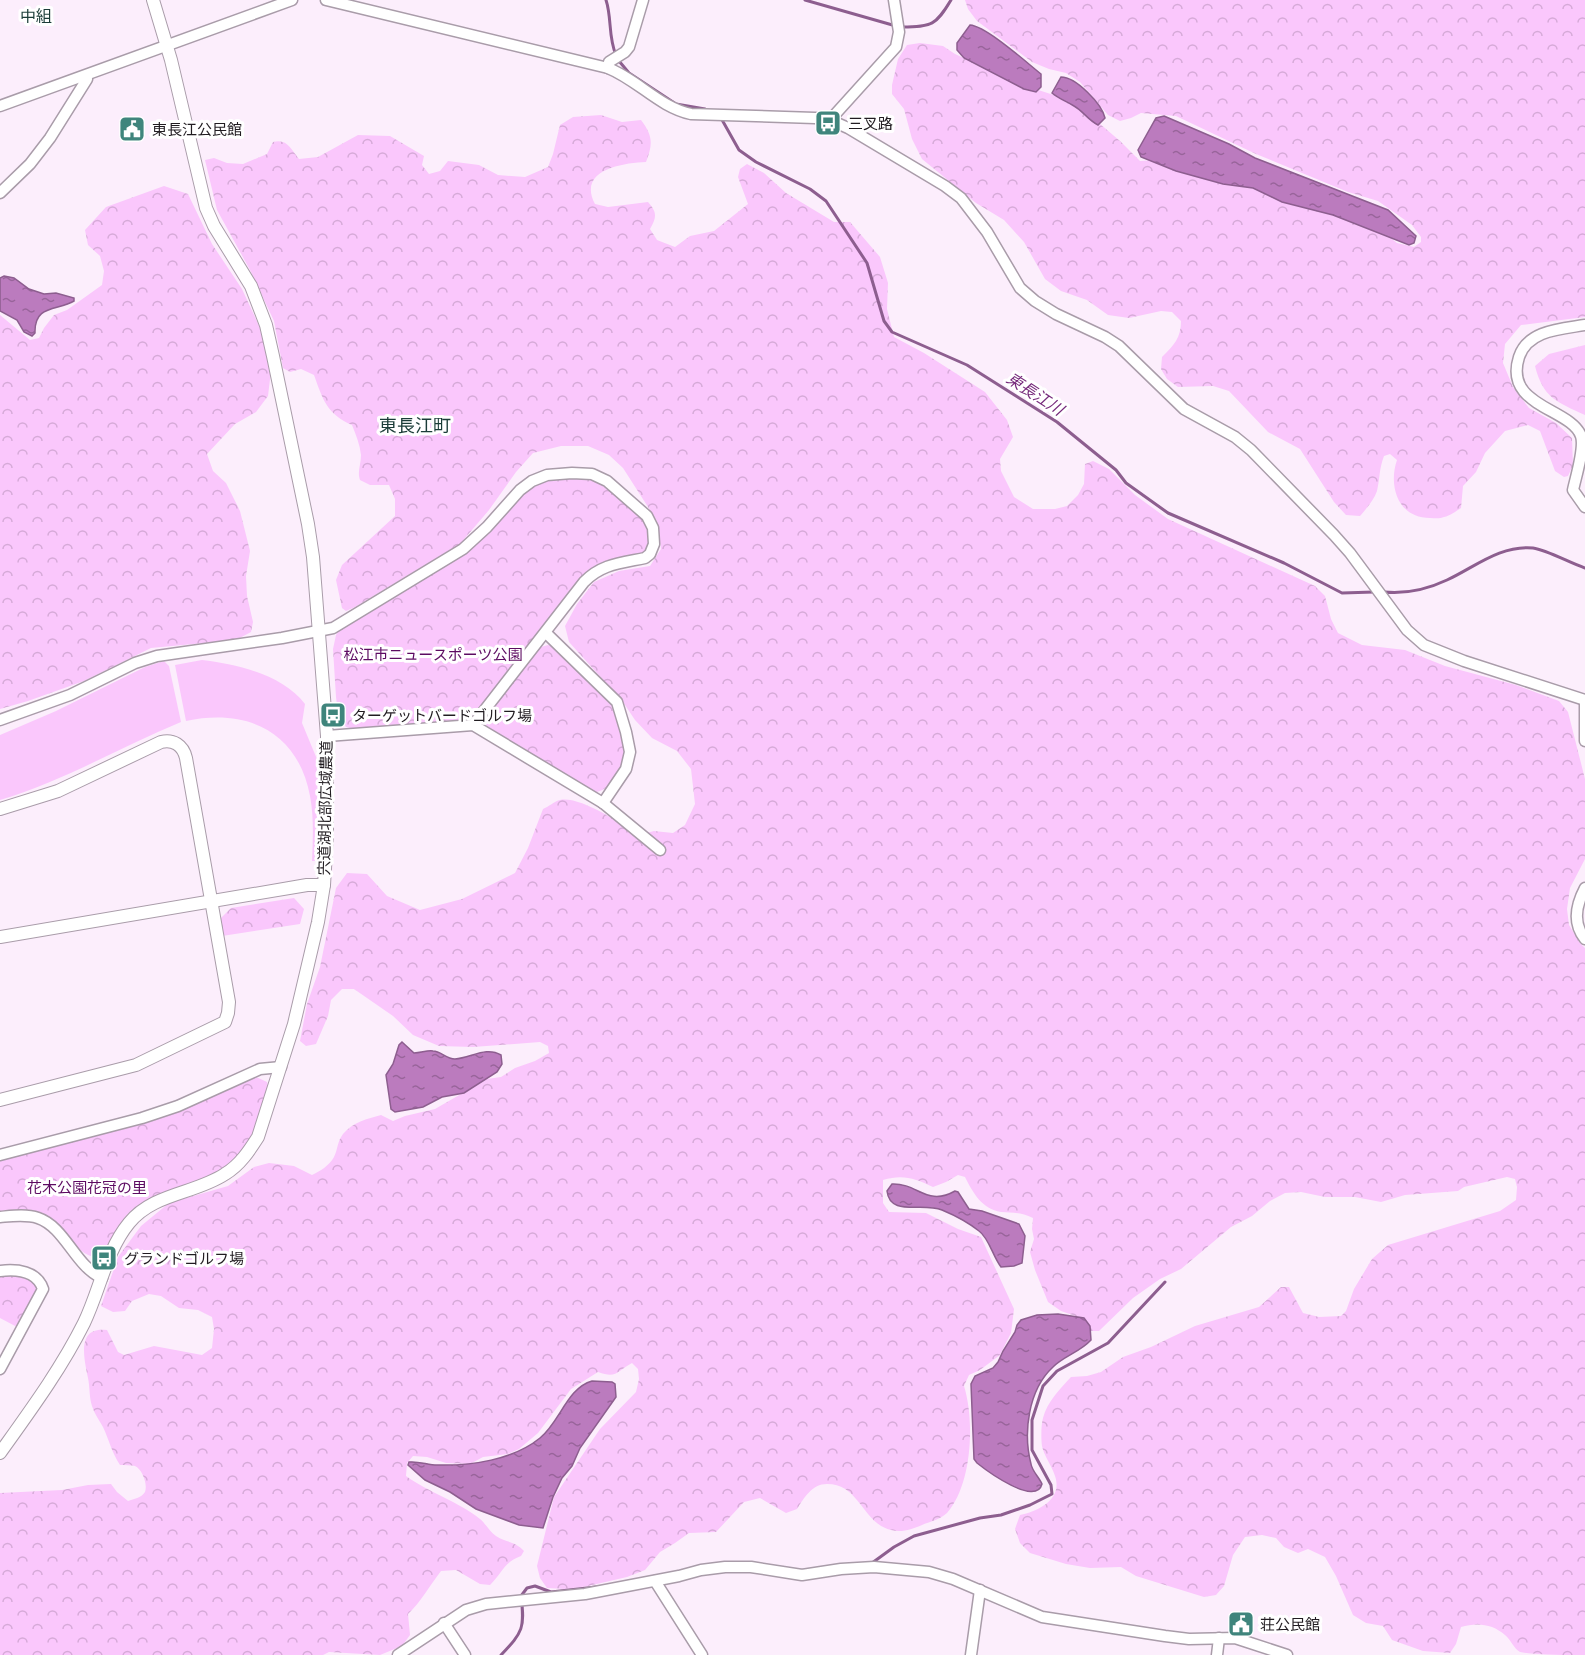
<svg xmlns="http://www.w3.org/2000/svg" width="1585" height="1655" viewBox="0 0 1585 1655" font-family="'Public Sans','Noto Sans JP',sans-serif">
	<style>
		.green { fill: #fac7fc }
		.forest { fill: url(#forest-crowns) }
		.water { fill: url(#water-ripples); stroke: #8d5e8f; stroke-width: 1.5 }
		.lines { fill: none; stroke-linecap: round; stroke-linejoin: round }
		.stream { stroke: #8d5e8f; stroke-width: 3 }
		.minor-casing { stroke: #a99ca9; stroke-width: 13 }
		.tertiary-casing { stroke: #a99ca9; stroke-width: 14 }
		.minor { stroke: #fff; stroke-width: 10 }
		.tertiary { stroke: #fff; stroke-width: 12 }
		.labels { text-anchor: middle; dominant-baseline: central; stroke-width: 6; stroke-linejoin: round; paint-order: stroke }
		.poi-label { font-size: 15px; fill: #211c21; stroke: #fff; text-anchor: start }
		.park-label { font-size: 15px; fill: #5d0b62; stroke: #fff }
		.street-label { font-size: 15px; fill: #211c21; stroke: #fff }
		.neighbourhood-label { font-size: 16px; fill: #1b3c38; stroke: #fff }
		.water-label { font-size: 16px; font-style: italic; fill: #76297b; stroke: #fff }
		.quarter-label { font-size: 18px; fill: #1b3c38; stroke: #fff }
	</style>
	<defs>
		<pattern id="forest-crowns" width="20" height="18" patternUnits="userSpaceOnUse" patternTransform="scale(1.5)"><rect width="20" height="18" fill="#fac7fc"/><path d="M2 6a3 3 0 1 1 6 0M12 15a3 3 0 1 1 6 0" fill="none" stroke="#d6aad8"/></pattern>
		<pattern id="water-ripples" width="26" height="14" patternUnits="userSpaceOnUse" patternTransform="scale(1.5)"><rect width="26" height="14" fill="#bb7bbe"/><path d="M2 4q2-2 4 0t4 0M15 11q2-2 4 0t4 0" fill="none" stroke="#98649a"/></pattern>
	</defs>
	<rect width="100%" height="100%" fill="#fceefc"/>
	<!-- green -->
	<g class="green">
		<path d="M202,660C237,664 283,675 305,704L302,723L319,764L315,861H312C313,839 314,817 310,796C298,732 248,708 186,721L175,665Z"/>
		<path d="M164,661L169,666L181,722C120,747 64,781 0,800V735L56,711L145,667Z"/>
	</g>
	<!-- forest -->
	<g class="forest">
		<path d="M965,0H1585V317L1521,325L1505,344L1503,363L1513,387L1529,408L1556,423L1572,438L1573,465L1568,476L1564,477L1555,471L1540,431L1528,425L1505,431L1485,453L1476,472L1463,486L1461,508C1456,511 1450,516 1444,517C1440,519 1434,518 1430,518C1398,518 1388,486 1397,460L1390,454L1384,456C1379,469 1380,478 1377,491C1374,500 1366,509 1360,516L1346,515L1334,502L1300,449L1268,432L1229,391L1213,386L1178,387L1167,379L1161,369L1162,357C1174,345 1181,338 1181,321L1172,312L1161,311L1129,318L1108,315L1087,300L1061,291L1045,279L1024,242L1004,220L976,203L922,159L912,139L904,109L892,94V85L898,59L907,45L920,43L943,46L955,54L1026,86L1066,99L1093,118L1120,141L1140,161L1157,160L1258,188L1377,227L1397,243L1414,247L1421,242V237L1412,225L1378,201L1348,192L1256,154L1176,116L1141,113L1131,118L1120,121L1108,115L1080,82L1066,73L1049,69L1032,62L977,21L968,9Z"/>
		<path d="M601,115L622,122L641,120C653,136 653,144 646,162C622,163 577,170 595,204L608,207L648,202C657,212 657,217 650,229L657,240L675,247L690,236L714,231L748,204L738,177L740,169L747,164L764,173L786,193L834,222H850L880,257L888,283L887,309L894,337L924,353L985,392L1007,420L1013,437L1000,459L1001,471L1014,497L1033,509H1055L1067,506L1078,495L1084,484L1085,464L1093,461L1109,469L1135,495L1168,519L1315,586L1325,596L1331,619L1338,633L1362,645L1405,650L1445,666L1516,685L1559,701L1568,712L1585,779V859L1570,888L1567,909L1569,925L1580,943L1585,948V1655C1568,1655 1536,1655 1520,1652C1514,1649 1511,1640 1505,1635C1493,1624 1477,1622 1461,1627L1456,1644L1450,1653L1423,1651L1392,1640L1383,1626L1366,1623L1353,1615L1336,1576L1325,1557L1308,1549L1298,1553L1284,1547L1276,1538L1262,1535L1245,1537L1233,1555L1224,1586L1216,1595L1204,1597L1136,1576L1121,1567L1090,1568L1066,1564L1030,1553L1020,1543L1015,1529L1020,1515C1039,1511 1063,1499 1055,1476C1052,1466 1044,1456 1042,1446C1041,1439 1041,1425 1043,1418C1047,1402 1060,1389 1071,1377L1087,1376L1101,1372L1123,1357L1151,1347L1195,1326L1259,1307L1281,1287H1289L1303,1313L1319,1317L1341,1316L1346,1311L1354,1289L1372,1259L1388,1245L1500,1211L1516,1200L1517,1187L1515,1179L1507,1177L1464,1187L1458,1191L1405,1195L1381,1202L1355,1197H1325L1301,1192L1285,1193L1270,1201L1252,1216L1231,1227L1181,1269L1160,1279L1133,1298L1099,1331H1090L1084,1319L1061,1311L1048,1302L1035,1270L1030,1252L1034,1239L1032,1229L1033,1218C1021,1212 1013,1213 1001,1212C982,1209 973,1193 965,1177L958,1175L946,1182L933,1187C915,1178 902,1174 883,1180V1203L889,1212L926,1213L958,1229L981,1237L1014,1309L1011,1333L1000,1355L980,1370L969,1375L964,1386C975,1421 972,1485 947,1513C941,1519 929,1522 922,1525C912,1529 902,1533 891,1530C862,1523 860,1484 827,1484C812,1484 804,1498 797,1509L786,1513L760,1498L744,1502L716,1532L689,1533L675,1543L660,1552L645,1570L627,1577L588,1586L565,1589L547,1588L540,1578L537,1566L554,1497L600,1429L636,1392L639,1379L638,1369L632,1363C617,1371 617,1379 598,1372L571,1389L538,1433L519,1449L508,1454L483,1457L470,1464L446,1463L427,1457L413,1456L407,1463L406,1476C428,1492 461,1503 480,1519C486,1524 489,1531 496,1536C507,1543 515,1541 524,1551L521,1556C503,1563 503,1572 490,1585L480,1584L456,1570L441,1571C430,1585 421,1602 408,1614L410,1635L402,1646L380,1655L329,1652L323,1655H0V1493L62,1490L88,1485L111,1484L117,1492L128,1501C134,1499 141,1498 145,1492C148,1484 142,1469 135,1466C131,1465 124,1465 120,1465C112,1453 109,1440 103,1427C99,1420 94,1413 92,1406C89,1397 90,1387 88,1378C84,1358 76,1326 107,1330L118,1352L124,1355L154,1346L202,1355L212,1348L214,1329L212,1317L198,1310L179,1308L161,1296L149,1294L132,1301L125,1311L113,1312L101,1306L118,1257L141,1226L169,1203L228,1186L254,1167L269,1163L294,1166L312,1175C320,1171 329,1166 334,1157C338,1149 337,1142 343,1134C353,1122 367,1119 381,1115L393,1121L405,1116L435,1109L487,1079L501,1077L515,1068L535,1061L549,1053L548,1046L540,1042L473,1047L439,1046L413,1035L393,1016L354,989H342L331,1000L328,1016L316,1044L306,1046L300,1041L307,1004L320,967L336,888L347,873L367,874L387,896L420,910L462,899L515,873L528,848L543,809C548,807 555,801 560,800C581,796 621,824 639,835L654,831L673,833L685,825L695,804L691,769L677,751L652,738L635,720L623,702L569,642L565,626L577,604L594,582L619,571L650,566L661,549L657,521L623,468L609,455L588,446H561L533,453L516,472L489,510L460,544L355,607L346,611L342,608L336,580L342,565L395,516V499L389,485H370L360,480C357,471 361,465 361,455C360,445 356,435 352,425C327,414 323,400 314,375L301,369L290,372L283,368L274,321L250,270L217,210L205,160L214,158L227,163L243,164L267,154L273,142C287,138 291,149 299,159L318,157L358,135L390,136L424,156L422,165L429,174L440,171L448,161L479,165L498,175L525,177L548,167L553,154L560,125L573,117Z"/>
		<polygon points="164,186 188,194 212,244 242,289 261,330 271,371 268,396 256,412 235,424 207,454 213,471 226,483 240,511 250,551 246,576 247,596 253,622 251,632 236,640 151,648 84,681 28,701 0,709 0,315 30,340 39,338 44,328 54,315 67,310 102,285 104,271 100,256 88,245 85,230 106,207"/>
		<path d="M1585,345V415C1557,402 1543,398 1535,366L1549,354Z"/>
		<path d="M582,475L599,479L648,524L652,541L646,551L638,556L607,563L528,645L475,713L463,721L358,730L346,727L338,713L336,697L333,649L336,635L340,629L432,573L526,490C543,479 562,478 582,475Z"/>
		<path d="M548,645L553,646L612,702L617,711L627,757C617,775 613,789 593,793L487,729L485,717L533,654L541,647Z"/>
		<polygon points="294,898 304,909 300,924 222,936 220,919 231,908"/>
		<path d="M254,1076L267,1082L269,1089C250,1143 245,1165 187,1184C168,1191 150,1196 133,1209C116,1223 113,1247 93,1257C81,1253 76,1246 68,1237C47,1212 31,1209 0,1212V1160L19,1155Z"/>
		<polygon points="0,1274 27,1277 39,1288 17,1327 0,1318"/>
	</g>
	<!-- water -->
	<g class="water">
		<path d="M970,25C986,26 1026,62 1041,74V87L1036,92L1024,89L964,58L957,50V43Z"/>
		<path d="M1061,77C1076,77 1102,104 1105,118L1098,125C1088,120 1083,111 1074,106C1066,101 1059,99 1052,93Z"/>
		<polygon points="1164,116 1229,144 1255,158 1388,210 1416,236 1414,243 1409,245 1333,215 1282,202 1253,188 1223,184 1176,171 1141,157 1138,150 1156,118"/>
		<path d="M4,276L14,278L29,289L44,294L56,293L74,298V301C58,311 34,304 35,333L32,336L24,332L17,320L0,311V278Z"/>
		<path d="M402,1042L414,1053C421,1053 427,1050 433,1051C441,1051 446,1059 455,1059C471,1058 486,1046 501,1055L502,1064L497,1072L464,1093L442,1097L423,1107L395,1112L391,1109L386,1075L393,1064L399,1045Z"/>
		<path d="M892,1184C918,1183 927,1207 955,1191L958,1192L969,1209L982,1211L1019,1224L1025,1236L1022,1263L1014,1266L1001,1267C993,1257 989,1238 979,1231C969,1223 954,1215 942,1210C922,1202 890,1217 887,1191Z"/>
		<path d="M1058,1314L1084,1318L1090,1326L1091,1340C1080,1352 1064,1356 1053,1367C1028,1390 1023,1433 1031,1464C1032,1471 1039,1477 1042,1484C1036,1507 987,1471 977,1463L974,1459L971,1384L975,1376L993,1368L998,1362L1003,1351L1015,1332L1017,1325L1021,1320L1037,1315Z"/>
		<path d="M592,1381L612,1382L615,1384L616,1397L580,1448L572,1466L562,1478L553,1497L543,1528L519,1525L476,1509L450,1492L425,1480L408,1465L409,1462C419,1461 428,1465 437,1465C471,1466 513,1460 540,1438C560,1422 567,1388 592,1381Z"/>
	</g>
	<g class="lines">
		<!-- stream -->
		<g class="stream">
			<path d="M606,0C612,18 608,37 616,55"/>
			<polyline points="805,0 896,26"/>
			<path d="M902,27C932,27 936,25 951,0"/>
			<polyline points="619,61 629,73 676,104 705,109"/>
			<polyline points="721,118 739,150 756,162 810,189 826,201 867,263 884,321 892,332 967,365 1057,422 1116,470 1126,483 1168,513 1284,563 1342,593 1374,592"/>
			<path d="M1384,592C1405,594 1428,589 1447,580C1475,567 1500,545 1533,548C1547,550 1570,563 1585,568"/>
			<polyline points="872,1563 894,1547 914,1536 980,1518 1001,1515 1030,1505 1052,1494 1051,1485 1032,1450 1032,1420 1043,1386 1057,1371 1108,1343 1165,1282"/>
			<path d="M501,1655C523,1632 525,1628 521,1596L527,1588L535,1586L551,1592L596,1587"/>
		</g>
		<defs>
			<g id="minor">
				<path d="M326,0L608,68C638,80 659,107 691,114L815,118L830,120L848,128L945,186L961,198L987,232L1020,288L1035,301L1056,314L1105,337L1119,346L1184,409L1235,437L1251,450L1334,535L1350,553L1407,630L1424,645L1464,661L1585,700"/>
				<polyline points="608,68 609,62 625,52 629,47 643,0"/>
				<polyline points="0,106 292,0"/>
				<polyline points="830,120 896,47 899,32 894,0"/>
				<polyline points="0,193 30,164 50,138 87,79 86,76"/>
				<path d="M1585,325C1561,329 1528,330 1519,357C1503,407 1571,408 1581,436C1585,448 1576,476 1573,490L1585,507"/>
				<polyline points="546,633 617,702 626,732 630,752 626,769 603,803"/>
				<polyline points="1585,703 1585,741"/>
				<path d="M0,720L70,695L135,663L157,656L282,638L333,628L463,549L487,527L520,490L532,481L547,475L572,473L592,474L607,481L647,516L653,528L654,544L650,554L645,558C621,563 601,564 584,582L473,725"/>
				<polyline points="327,736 473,725 603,803 660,850"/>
				<path d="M1585,888C1576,905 1572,923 1585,939"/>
				<polyline points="0,1155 142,1118 178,1106 260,1069 281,1067"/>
				<path d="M0,1217C12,1216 26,1214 38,1218C65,1227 75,1266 102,1278"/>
				<path d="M0,1271C17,1269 37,1271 43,1289L0,1369"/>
				<polyline points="655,1581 702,1655"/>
				<polyline points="444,1623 465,1655"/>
				<polyline points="398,1655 466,1610 486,1604 585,1594 679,1576 701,1570 725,1567 751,1567 802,1575 841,1569 874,1567 929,1572 953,1579 1042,1617 1165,1636 1189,1639 1235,1638 1287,1655"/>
				<polyline points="971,1655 980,1590"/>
				<polyline points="1217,1655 1219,1638"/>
			</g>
			<g id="tertiary">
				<path d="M0,809L58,791L161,742C173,739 183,745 186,758L229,1002L228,1013L225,1022L136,1065L0,1100"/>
				<polyline points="0,937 307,885 324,885"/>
				<path d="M0,1453C30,1411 61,1369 84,1323C100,1290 106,1251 129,1223C153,1193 195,1194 225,1174C240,1165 249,1151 258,1137L294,1024L318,922L324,885L327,835V736L313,557L308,524L273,356L266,325L251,286L214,226L206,208L171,60L153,0"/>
			</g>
		</defs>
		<!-- minor casing -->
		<use href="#minor" class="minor-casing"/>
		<!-- tertiary casing -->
		<use href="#tertiary" class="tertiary-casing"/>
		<!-- minor -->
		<use href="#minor" class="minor"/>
		<!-- tertiary -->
		<use href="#tertiary" class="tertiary"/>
	</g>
	<!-- icons -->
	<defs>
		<symbol id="bus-square" viewBox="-11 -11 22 22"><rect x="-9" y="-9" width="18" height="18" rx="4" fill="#3f857c" stroke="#fff"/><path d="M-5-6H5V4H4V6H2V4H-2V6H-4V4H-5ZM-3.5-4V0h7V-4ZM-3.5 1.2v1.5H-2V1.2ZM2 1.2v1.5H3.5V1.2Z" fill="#fff"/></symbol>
		<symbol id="civic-square" viewBox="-11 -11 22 22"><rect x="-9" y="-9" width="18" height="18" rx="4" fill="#3f857c" stroke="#fff"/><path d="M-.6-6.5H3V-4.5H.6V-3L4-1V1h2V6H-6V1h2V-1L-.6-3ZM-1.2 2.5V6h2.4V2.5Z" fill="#fff"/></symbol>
	</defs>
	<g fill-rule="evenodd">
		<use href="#bus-square" x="813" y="108" width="30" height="30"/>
		<use href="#civic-square" x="117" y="114" width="30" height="30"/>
		<use href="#bus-square" x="318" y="700" width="30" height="30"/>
		<use href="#bus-square" x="89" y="1243" width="30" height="30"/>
		<use href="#civic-square" x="1226" y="1609" width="30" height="30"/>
	</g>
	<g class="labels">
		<!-- poi labels -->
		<g class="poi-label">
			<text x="848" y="123">三叉路</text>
			<text x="152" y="129">東長江公民館</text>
			<text x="352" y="715">ターゲットバードゴルフ場</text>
			<text x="124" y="1258">グランドゴルフ場</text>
			<text x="1260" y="1624">荘公民館</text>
		</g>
		<!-- park labels -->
		<g class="park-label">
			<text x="433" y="654">松江市ニュースポーツ公園</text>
			<text x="87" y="1187">花木公園花冠の里</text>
		</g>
		<!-- street labels -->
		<g class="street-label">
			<text transform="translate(325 808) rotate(-89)">宍道湖北部広域農道</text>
		</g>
		<!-- neighbourhood labels -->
		<g class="neighbourhood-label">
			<text x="36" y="16">中組</text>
		</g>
		<!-- water labels -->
		<g class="water-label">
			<text transform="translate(1035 394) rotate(33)">東長江川</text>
		</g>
		<!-- quarter labels -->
		<g class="quarter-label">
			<text x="415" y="425">東長江町</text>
		</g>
	</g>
</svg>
